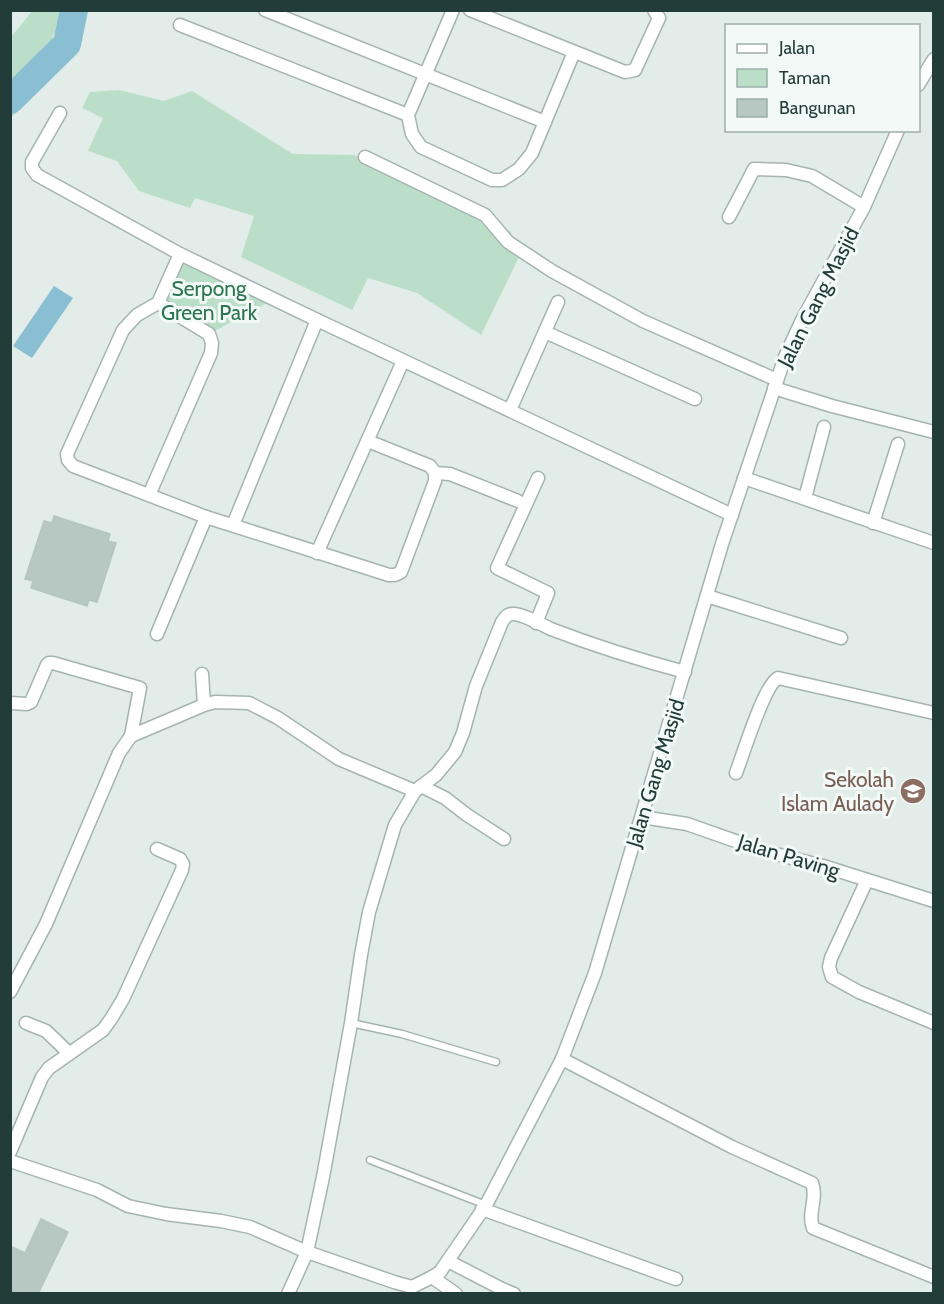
<svg xmlns="http://www.w3.org/2000/svg" width="944" height="1304" viewBox="0 0 944 1304" font-family="Cabin,sans-serif">
	<style>
		.green { fill: #bbdec8 }
		.water { fill: #8abed2 }
		.lines { fill: none; stroke-linecap: round; stroke-linejoin: round }
		.river { stroke: #8abed2; stroke-width: 28 }
		.building { fill: #b7c7c2; stroke: #b4c6c1; stroke-width: 1.5 }
		.service-casing { stroke: #a5b4b1; stroke-width: 9 }
		.minor-casing { stroke: #a5b4b1; stroke-width: 15 }
		.service { stroke: #fff; stroke-width: 6 }
		.minor { stroke: #fff; stroke-width: 12 }
		.labels { text-anchor: middle; dominant-baseline: central; stroke-width: 6; stroke-linejoin: round; paint-order: stroke }
		.park-label { font-size: 21px; fill: #2c7551; stroke: #f3f9f6 }
		.street-label { font-size: 21px; fill: #223d39; stroke: #f3f9f6 }
		.education-label { font-size: 21px; fill: #785e54; stroke: #f3f9f6; text-anchor: end }
	</style>
	<rect width="100%" height="100%" fill="#e2ece9"/>
	<!-- green -->
	<g class="green">
		<polygon points="33,10 78,11 52,36 67,59 11,118 11,37"/>
		<polygon points="119,90 164,101 192,91 293,154 354,155 488,217 498,229 510,231 521,253 481,335 417,293 368,278 352,310 241,257 254,216 195,198 190,208 139,191 117,161 88,151 103,118 82,108 90,92"/>
		<polygon points="180,254 274,299 209,334 158,303"/>
	</g>
	<!-- water -->
	<polygon class="water" points="54,286 73,298 32,358 13,346"/>
	<g class="lines">
		<!-- river -->
		<polyline class="river" points="10,100 67,44 74,10"/>
	</g>
	<!-- building -->
	<g class="building">
		<polygon points="54,516 110,534 108,541 116,543 97,602 89,600 87,606 31,588 33,581 25,579 44,521 52,523"/>
		<polygon points="41,1219 68,1232 38,1294 10,1294 10,1246 25,1253"/>
	</g>
	<g class="lines">
		<defs>
			<g id="service">
				<polyline points="351,1023 402,1034 496,1062"/>
				<polyline points="370,1160 486,1205"/>
			</g>
			<g id="minor">
				<polyline points="265,10 545,122"/>
				<polyline points="453,10 408,115 412,134 421,147 492,180 502,180 519,169 532,153 574,52"/>
				<polyline points="470,10 625,72 635,70 659,18 654,10"/>
				<polyline points="180,25 408,115"/>
				<polyline points="918,85 934,59"/>
				<polyline points="60,113 32,162 32,168 37,175 180,254 317,320 732,515"/>
				<polyline points="365,157 485,215 508,242 552,271 643,321 777,380"/>
				<polyline points="729,217 754,169 786,170 812,176 864,207"/>
				<polyline points="180,254 158,303 137,315 123,330 67,454 68,460 73,466 206,517 389,575 395,575 401,572 435,481 435,473 430,466 368,441"/>
				<polyline points="545,332 695,399"/>
				<polyline points="774,388 832,406 934,432"/>
				<polyline points="510,410 558,302"/>
				<polyline points="435,473 450,474 518,501"/>
				<polyline points="744,478 934,543"/>
				<polyline points="149,495 211,353 212,343 209,334 158,303"/>
				<polyline points="805,498 824,427"/>
				<polyline points="873,523 898,444"/>
				<polyline points="233,525 317,320"/>
				<polyline points="317,553 403,361"/>
				<polyline points="707,596 841,638"/>
				<polyline points="536,623 548,593 497,568 538,478"/>
				<polyline points="157,634 206,517"/>
				<polyline points="10,703 27,704 31,702 47,665 49,663 53,663 140,688 131,736"/>
				<polyline points="204,705 215,702 249,703 278,718 339,759 415,791"/>
				<path d="M736,773C743,755 764,685 778,678L934,713"/>
				<polyline points="421,786 445,798 467,815 504,839"/>
				<polyline points="642,817 687,824 764,851 823,866 934,901"/>
				<polyline points="867,880 831,958 829,967 832,977 859,992 934,1023"/>
				<polyline points="10,992 46,924 119,753 131,736 204,705 202,674"/>
				<polyline points="26,1023 46,1031 69,1053"/>
				<path d="M562,1059L732,1147L812,1183C818,1199 807,1213 813,1228L934,1277"/>
				<polyline points="10,1152 42,1077 49,1068 103,1030 111,1019 123,999 182,870 183,864 180,859 157,849"/>
				<polyline points="10,1161 97,1190 128,1206 166,1214 221,1221 250,1227 307,1252 394,1282 412,1287 432,1277 440,1272 486,1205 562,1059 595,973 722,544 785,357 802,320 864,207 898,130"/>
				<polyline points="482,1209 676,1279"/>
				<polyline points="448,1261 502,1289 514,1294"/>
				<polyline points="432,1277 456,1294"/>
				<path d="M288,1294L307,1252L323,1177L351,1023L361,955L369,912L395,825L415,791L436,775L455,752L463,733L476,686L502,622C505,618 507,614 512,614C522,613 542,625 551,629C595,646 640,660 685,672"/>
			</g>
		</defs>
		<!-- service casing -->
		<use href="#service" class="service-casing"/>
		<!-- minor casing -->
		<use href="#minor" class="minor-casing"/>
		<!-- service -->
		<use href="#service" class="service"/>
		<!-- minor -->
		<use href="#minor" class="minor"/>
	</g>
	<!-- icons -->
	<defs>
		<symbol id="school-disc" viewBox="-11 -11 22 22"><circle r="9.5" fill="#8d6e63" stroke="#f3f9f6"/><path d="M0-5L7-2L0 1L-7-2ZM-4 1L0 2.5L4 1V4Q0 6-4 4Z" fill="#fff"/></symbol>
	</defs>
	<g fill-rule="evenodd">
		<use href="#school-disc" x="898" y="776" width="30" height="30"/>
	</g>
	<g class="labels">
		<!-- park labels -->
		<g class="park-label">
			<text x="209" y="288">Serpong<tspan x="209" dy="24">Green Park</tspan></text>
		</g>
		<!-- street labels -->
		<g class="street-label">
			<text transform="translate(818 297) rotate(-63)">Jalan Gang Masjid</text>
			<text transform="translate(655 773) rotate(-73)">Jalan Gang Masjid</text>
			<text transform="translate(789 856) rotate(17)">Jalan Paving</text>
		</g>
		<!-- education labels -->
		<g class="education-label">
			<text x="894" y="779">Sekolah<tspan x="894" dy="24">Islam Aulady</tspan></text>
		</g>
	</g>
	<!-- border -->
	<rect width="944" height="1304" fill="none" stroke="#223d39" stroke-width="24"/>
	<!-- legend -->
	<rect x="725" y="24" width="195" height="108" fill="#f3f9f6" stroke="#9faeaa" stroke-width="1.5"/>
	<rect x="737" y="44" width="30" height="9" fill="#ffffff" stroke="#9faeaa" stroke-width="1.5"/>
	<text x="779" y="54" font-size="18" fill="#223d39">Jalan</text>
	<rect x="737" y="69" width="30" height="18" fill="#bbdec8" stroke="#9faeaa" stroke-width="1.5"/>
	<text x="779" y="84" font-size="18" fill="#223d39">Taman</text>
	<rect x="737" y="99" width="30" height="18" fill="#b7c7c2" stroke="#9faeaa" stroke-width="1.5"/>
	<text x="779" y="114" font-size="18" fill="#223d39">Bangunan</text>
</svg>
